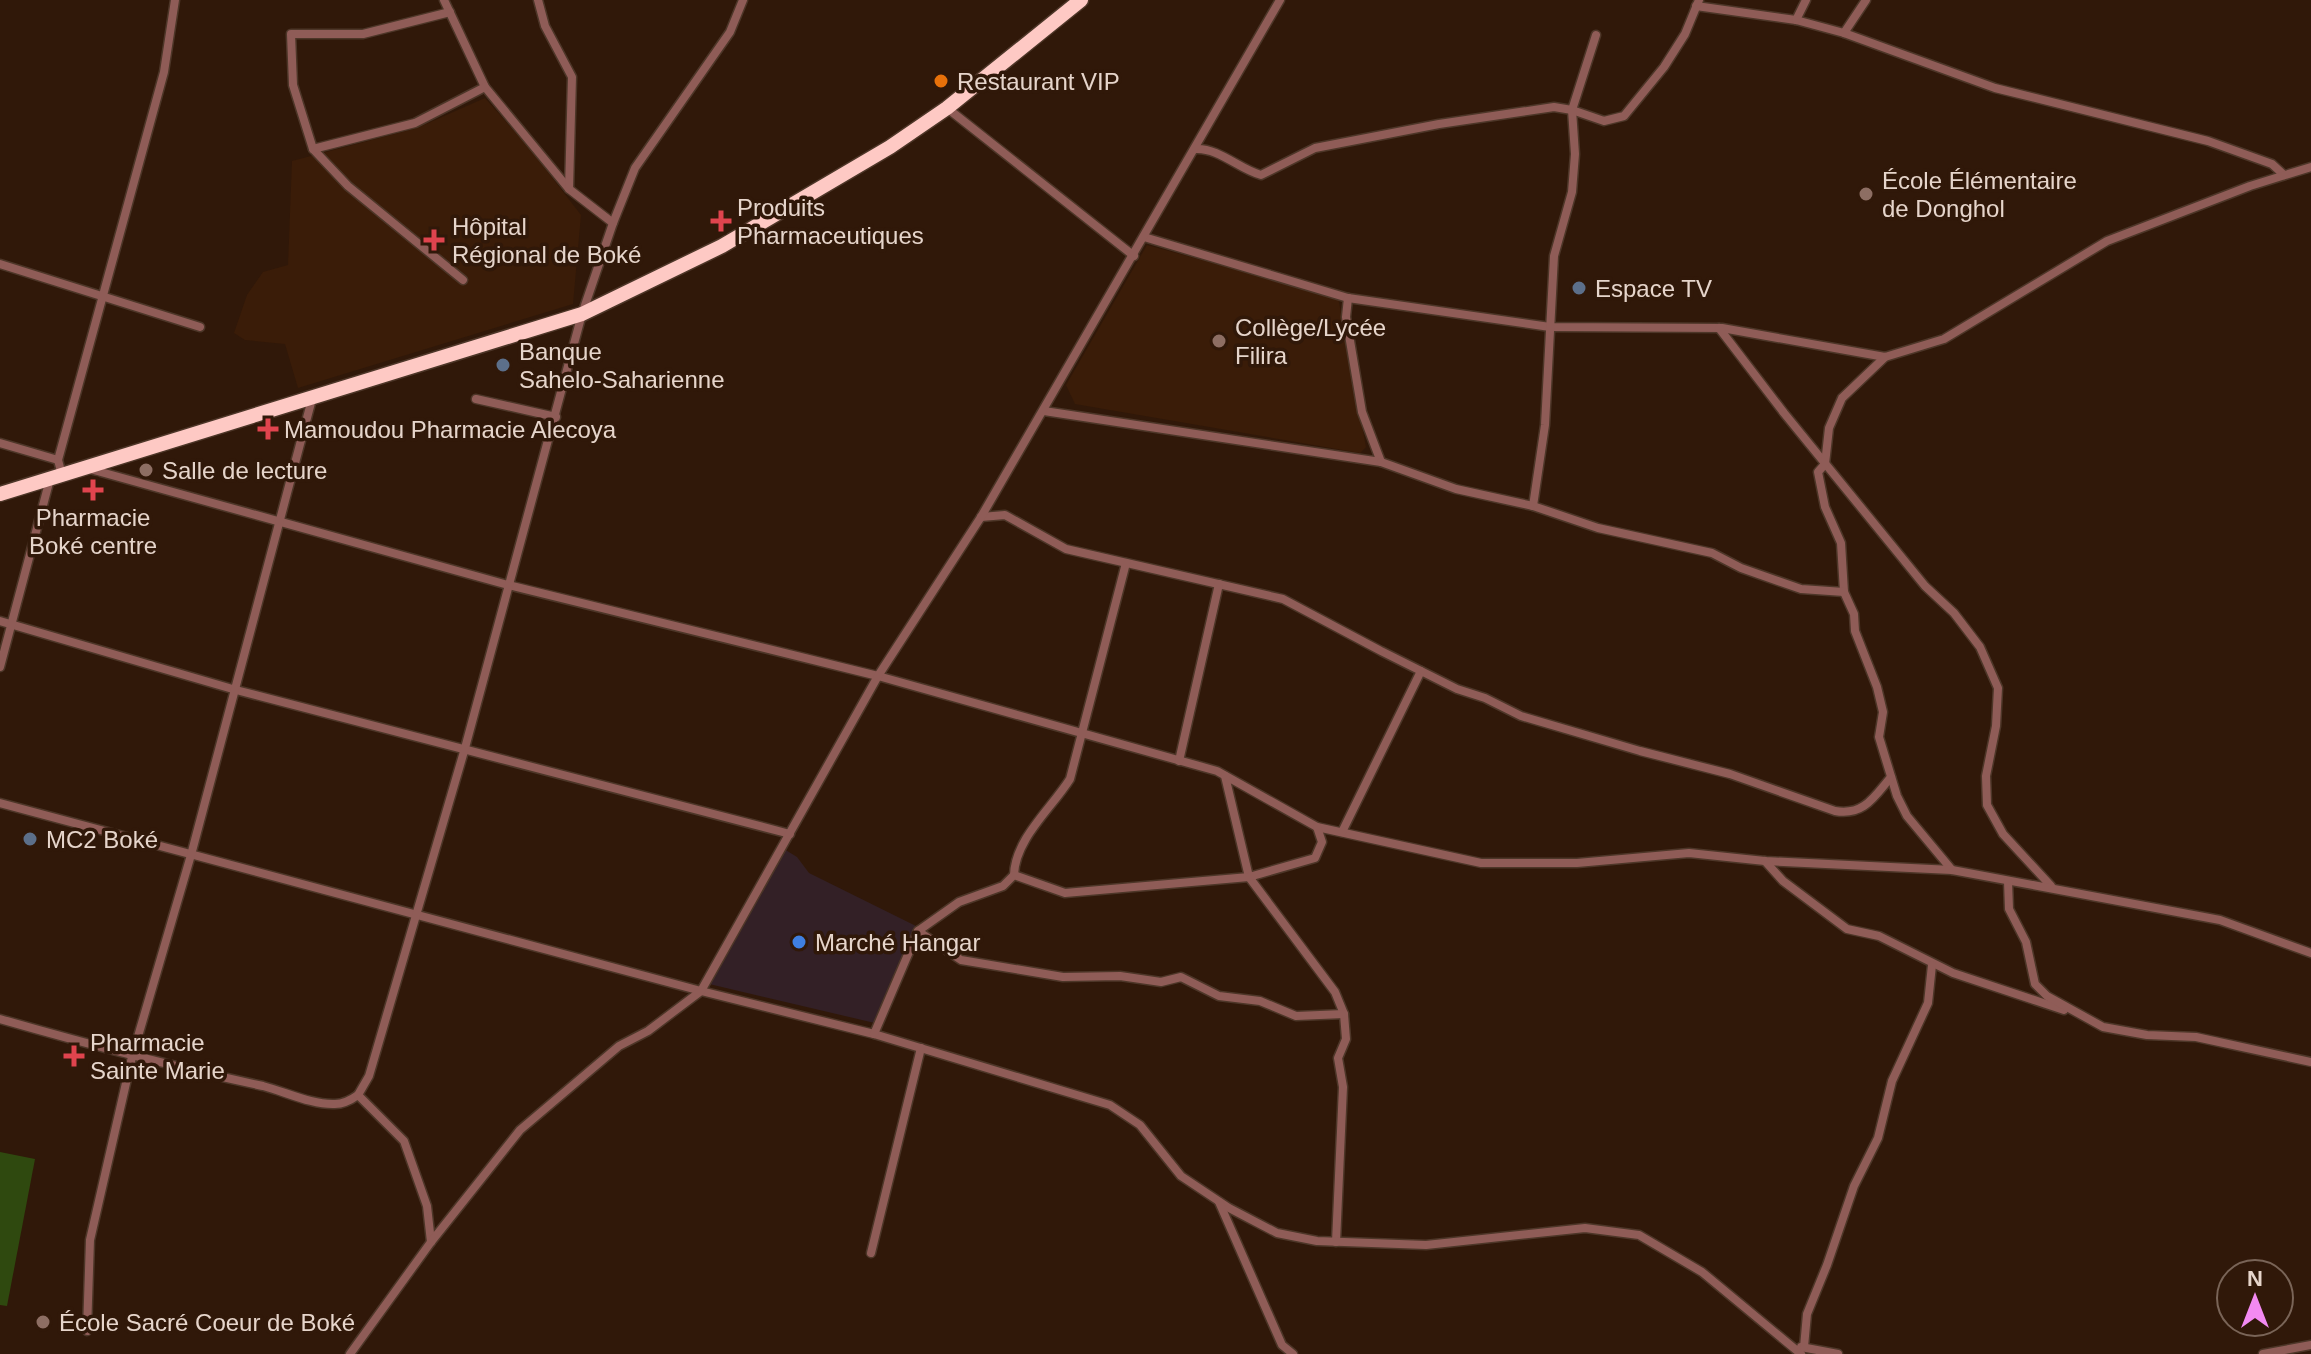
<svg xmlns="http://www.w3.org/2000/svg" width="2311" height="1354" viewBox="0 0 2311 1354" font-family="Arial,sans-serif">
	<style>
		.commercial { fill: #332026 }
		.built { fill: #3a1c08 }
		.green { fill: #2f490f }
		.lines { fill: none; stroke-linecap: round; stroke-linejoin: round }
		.street-casing { stroke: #4d3628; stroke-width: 11 }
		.highway-casing { stroke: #4d3628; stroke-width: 17 }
		.street { stroke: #8f5c57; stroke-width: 8 }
		.highway { stroke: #fec9c4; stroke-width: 14 }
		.food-dot { fill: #e8710a; stroke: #301809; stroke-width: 3 }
		.education-dot { fill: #8d6e63; stroke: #301809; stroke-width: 3 }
		.health-dot { fill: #e0444e; stroke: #301809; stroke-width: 3 }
		.service-dot { fill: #5c6f8a; stroke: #301809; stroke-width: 3 }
		.shop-dot { fill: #3f7fe0; stroke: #301809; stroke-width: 3 }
		.labels { text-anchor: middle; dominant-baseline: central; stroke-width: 7; stroke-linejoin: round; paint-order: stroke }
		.poi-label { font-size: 24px; fill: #e6d5cb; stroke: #301809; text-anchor: start }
	</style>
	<rect width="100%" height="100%" fill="#301809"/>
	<!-- commercial -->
	<polygon class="commercial" points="784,849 797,857 809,873 916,926 879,1024 705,983"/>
	<!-- built -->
	<g class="built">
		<polygon points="485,98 530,149 581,215 573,304 298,388 285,344 245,340 234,333 247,295 263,272 288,265 292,161 417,128"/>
		<polygon points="1147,245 1338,297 1366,447 1360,453 1075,404 1066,385"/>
	</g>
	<!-- green -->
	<polygon class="green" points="0,1152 35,1159 7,1306 0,1305"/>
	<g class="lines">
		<defs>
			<g id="street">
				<polyline points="444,0 485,87 569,189 613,223"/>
				<polyline points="538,0 545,26 572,77 569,189"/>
				<polyline points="1696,6 1796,20 1844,33 1995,88 2208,141 2272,164 2284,175"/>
				<polyline points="450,12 363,34 291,34 293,85 313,149 348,186 463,280"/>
				<polyline points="1796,20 1806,0"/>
				<polyline points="1844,33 1866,0"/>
				<polyline points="947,108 1134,256"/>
				<polyline points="313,149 415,123 485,87"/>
				<path d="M1196,149C1219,148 1239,169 1261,175L1315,148L1439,124L1554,107L1572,110L1604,121L1624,116L1664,67L1685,34L1699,0"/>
				<polyline points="1144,237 1348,298 1550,327 1722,328 1885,357 1944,339 2107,241 2250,186 2311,167"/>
				<polyline points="0,264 200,327"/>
				<polyline points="1719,328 1784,413 1925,586 1954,613 1980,647 1998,688 1996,726 1986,776 1987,805 2003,834 2051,886"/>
				<polyline points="1885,357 1842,398 1829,428 1825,464 1818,472 1825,507 1841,543 1844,592 1854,614 1855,631 1877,687 1883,712 1879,737 1897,796 1907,816 1952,870"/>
				<polyline points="476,399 556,417"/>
				<polyline points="1044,411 1381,462 1362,412 1346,317 1348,298"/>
				<polyline points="0,443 58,460"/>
				<polyline points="1381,462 1456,489 1533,506 1598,528 1712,553 1741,568 1801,589 1844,592"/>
				<polyline points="90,469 508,585 878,676 1217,771 1317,827 1481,863 1577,863 1689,853 1765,861 1952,870 2220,920 2311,953"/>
				<polyline points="62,475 58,460 164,72 175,0"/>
				<polyline points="1533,506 1545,425 1554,256 1572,192 1575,154 1572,110 1596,35"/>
				<path d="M981,517L1005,515L1066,549L1283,599L1381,651L1457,689L1485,698L1521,716L1640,751L1730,774L1835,811C1864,816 1874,797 1891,777"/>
				<polyline points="0,621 236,690 790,834"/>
				<polyline points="0,667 50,479"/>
				<polyline points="1179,761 1219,584"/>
				<polyline points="1225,776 1249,877 1335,992 1344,1014 1346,1039 1338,1058 1343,1087 1336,1242"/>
				<polyline points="0,803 701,991 874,1034 1110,1105 1140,1125 1181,1176 1229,1208 1277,1233 1317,1241 1426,1245 1585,1228 1639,1235 1702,1272 1801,1354"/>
				<polyline points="1342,832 1421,671"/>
				<polyline points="1765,861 1783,881 1847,929 1879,936 1953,973 2064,1010"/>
				<path d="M1014,875C1015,839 1051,809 1070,779L1126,563"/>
				<polyline points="2008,881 2009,909 2026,942 2035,984 2047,996 2103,1027 2147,1035 2196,1037 2311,1062"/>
				<polyline points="918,931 961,960 1063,977 1120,976 1161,982 1181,977 1219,996 1260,1001 1296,1016 1344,1014"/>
				<path d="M0,1019C87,1044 175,1067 263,1086C286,1092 312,1105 335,1104C344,1104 351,1100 358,1095L404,1141L427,1206L431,1242"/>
				<polyline points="874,1034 918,931 959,902 1003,886 1014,875 1065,893 1249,877 1315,858 1322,842 1317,827"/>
				<polyline points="358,1095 369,1076 465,748 582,314 613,223 635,168 730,32 743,0"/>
				<polyline points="1219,1202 1282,1345 1293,1354"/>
				<polyline points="871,1253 921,1048"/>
				<polyline points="87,1331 90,1240 132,1057 191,855 312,399"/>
				<polyline points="1801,1347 1838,1354"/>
				<polyline points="1804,1347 1807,1314 1827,1265 1854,1186 1878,1138 1892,1081 1928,1003 1932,965"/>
				<polyline points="350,1354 431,1242 520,1130 619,1046 648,1031 701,991 878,676 981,517 1280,0"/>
				<polyline points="2263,1354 2311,1345"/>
			</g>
			<polyline id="highway" points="0,494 582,314 722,246 890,147 947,108 1081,0"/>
		</defs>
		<!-- street casing -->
		<use href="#street" class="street-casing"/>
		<!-- highway casing -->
		<use href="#highway" class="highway-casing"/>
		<!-- street -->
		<use href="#street" class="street"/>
		<!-- highway -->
		<use href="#highway" class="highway"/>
	</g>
	<!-- markers -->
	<circle class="food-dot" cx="941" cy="81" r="8"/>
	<g class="education-dot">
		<circle cx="1866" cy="194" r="8"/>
		<circle cx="1219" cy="341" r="8"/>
		<circle cx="146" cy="470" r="8"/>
		<circle cx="43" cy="1322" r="8"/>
	</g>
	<g class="health-dot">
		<path d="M717 209h8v8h8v8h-8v8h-8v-8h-8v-8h8z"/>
		<path d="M430 228h8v8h8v8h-8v8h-8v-8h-8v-8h8z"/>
		<path d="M264 417h8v8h8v8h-8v8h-8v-8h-8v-8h8z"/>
		<path d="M89 478h8v8h8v8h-8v8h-8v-8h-8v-8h8z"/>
		<path d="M70 1044h8v8h8v8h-8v8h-8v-8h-8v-8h8z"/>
	</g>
	<g class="service-dot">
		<circle cx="1579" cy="288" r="8"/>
		<circle cx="503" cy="365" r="8"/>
		<circle cx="30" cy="839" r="8"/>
	</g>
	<circle class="shop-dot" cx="799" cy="942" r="8"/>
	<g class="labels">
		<!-- poi labels -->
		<g class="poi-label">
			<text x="957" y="81">Restaurant VIP</text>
			<text x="1882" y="180">École Élémentaire<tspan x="1882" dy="28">de Donghol</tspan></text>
			<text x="737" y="207">Produits<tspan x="737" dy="28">Pharmaceutiques</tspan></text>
			<text x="452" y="226">Hôpital<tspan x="452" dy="28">Régional de Boké</tspan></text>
			<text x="1595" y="288">Espace TV</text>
			<text x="1235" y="327">Collège/Lycée<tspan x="1235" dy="28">Filira</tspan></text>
			<text x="519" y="351">Banque<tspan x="519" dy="28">Sahelo-Saharienne</tspan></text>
			<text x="284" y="429">Mamoudou Pharmacie Alecoya</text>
			<text x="162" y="470">Salle de lecture</text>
			<text x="93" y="517" text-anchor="middle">Pharmacie<tspan x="93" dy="28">Boké centre</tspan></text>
			<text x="46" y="839">MC2 Boké</text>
			<text x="815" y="942">Marché Hangar</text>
			<text x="90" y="1042">Pharmacie<tspan x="90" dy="28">Sainte Marie</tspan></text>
			<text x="59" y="1322">École Sacré Coeur de Boké</text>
		</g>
	</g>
	<!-- north arrow -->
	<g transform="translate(2255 1298)"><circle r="38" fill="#301809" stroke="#796457" stroke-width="2"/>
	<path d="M0-6L14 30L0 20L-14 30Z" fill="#f38af2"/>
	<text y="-12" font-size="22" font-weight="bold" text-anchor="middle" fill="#e6d5cb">N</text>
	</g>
</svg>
